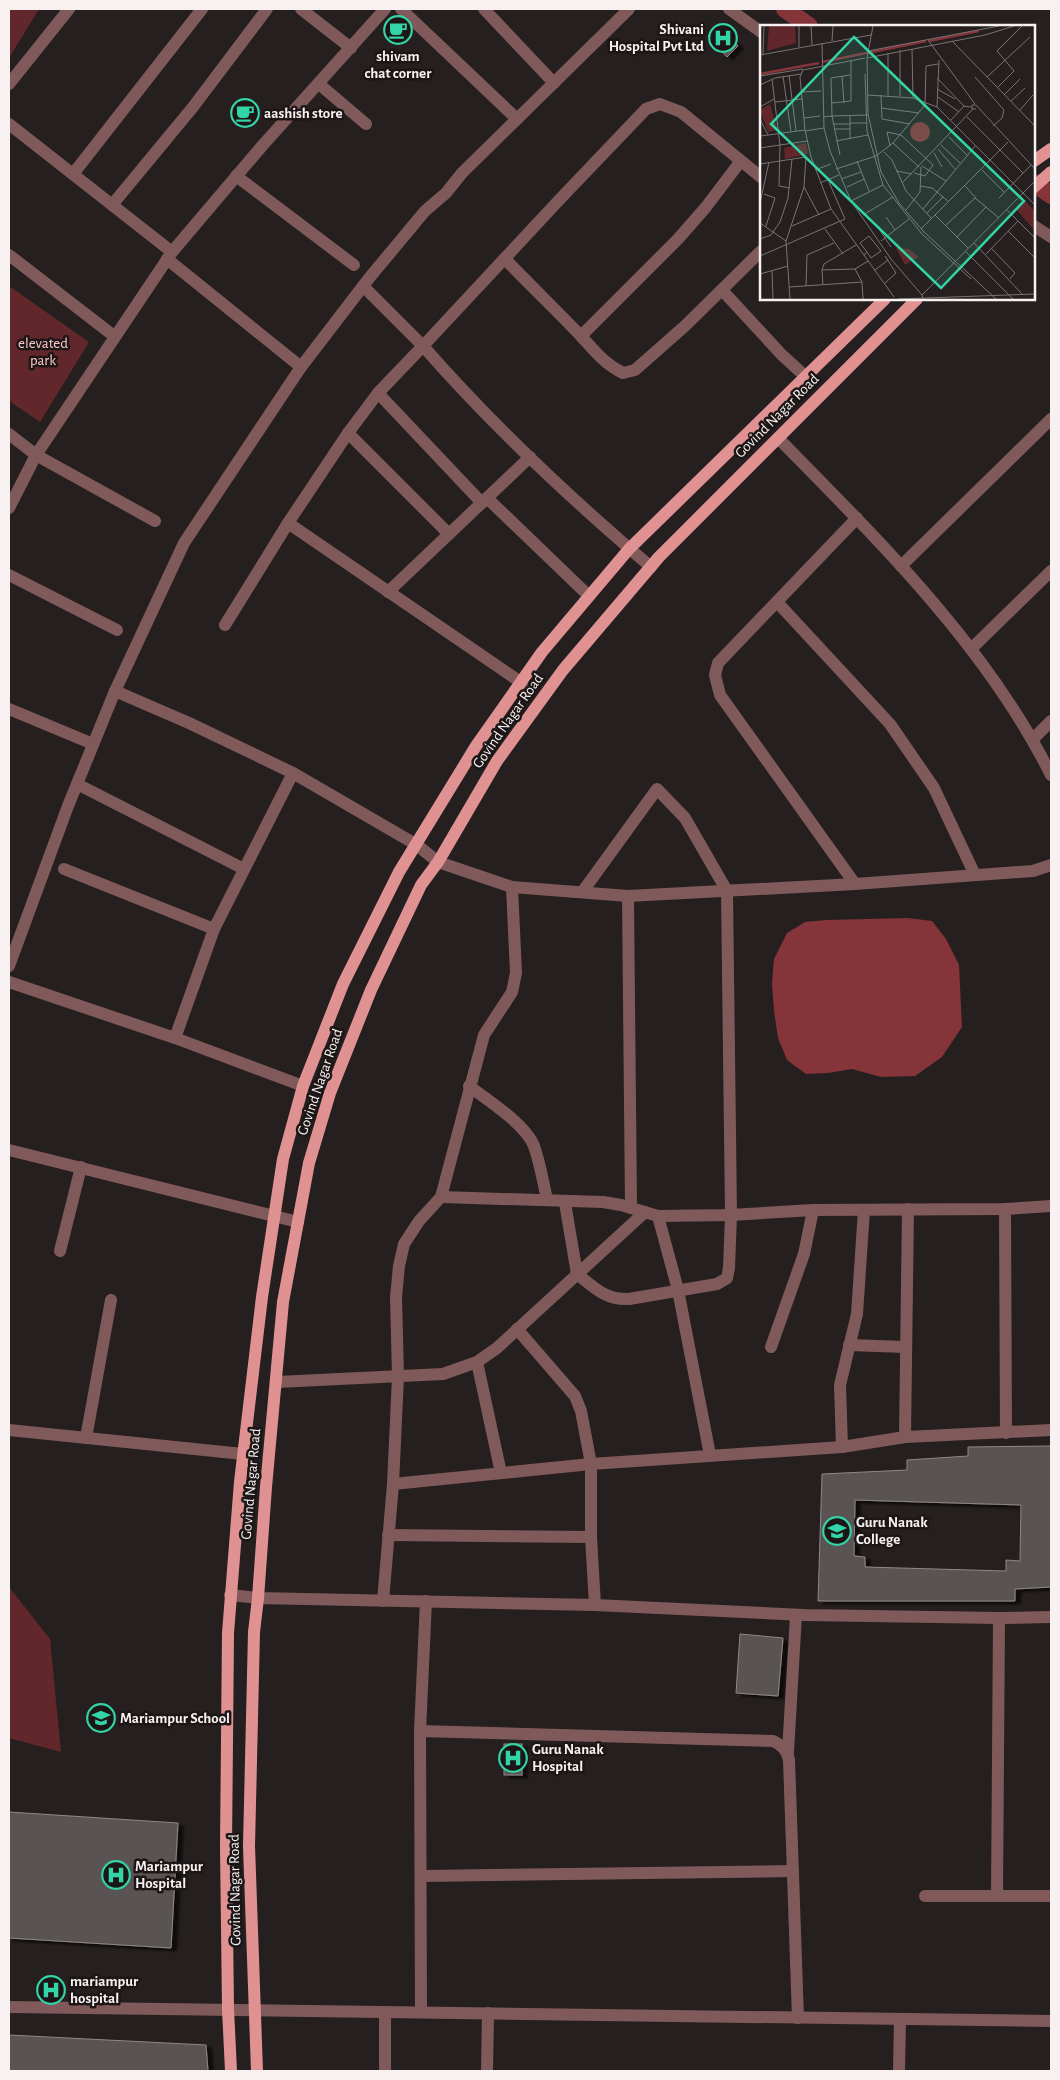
<svg xmlns="http://www.w3.org/2000/svg" width="1060" height="2080" viewBox="0 0 1060 2080" font-family="'Alegreya Sans',sans-serif">
	<style>
		.green { fill: #62272a }
		.water { fill: #853439 }
		.lines { fill: none; stroke-linecap: round; stroke-linejoin: round }
		.canal { stroke: #853439; stroke-width: 18 }
		.building { fill: #5a5252; stroke: #908787; fill-rule: evenodd; filter: url(#shadow) }
		.minor { stroke: #805a5a; stroke-width: 12 }
		.major { stroke: #e09292; stroke-width: 12 }
		.labels { text-anchor: middle; dominant-baseline: central; stroke-width: 5; stroke-linejoin: round; paint-order: stroke }
		.poi-label { font-size: 15px; font-weight: bold; fill: #f7f2f1; stroke: #1d1616; text-anchor: start }
		.park-label { font-size: 15px; fill: #fdcbca; stroke: #1d1616 }
		.street-label { font-size: 15px; fill: #f7f2f1; stroke: #1d1616 }
		.inset-river { fill: none; stroke: #853439; stroke-width: 2.5 }
		.inset-road { fill: none; stroke: #7a7373; stroke-width: 1 }
		.view { fill: #33d4a8; fill-opacity: 0.15; stroke: #33d4a8; stroke-width: 2.5 }
		.inset-edge { fill: none; stroke: #f7f2f1; stroke-width: 2.5 }
	</style>
	<defs>
		<filter id="shadow"><feDropShadow dx="5.5" dy="3" stdDeviation="1" flood-color="#0009"/></filter>
	</defs>
	<rect width="100%" height="100%" fill="#261f1f"/>
	<!-- green -->
	<g class="green">
		<polygon points="9,9 39,9 9,58"/>
		<polygon points="9,286 89,342 40,422 9,401"/>
		<polygon points="9,1587 50,1639 61,1752 9,1738"/>
	</g>
	<!-- water -->
	<polygon class="water" points="908,918 932,921 946,939 959,965 962,1027 942,1057 915,1076 881,1077 852,1069 828,1073 806,1074 787,1060 778,1038 774,1011 772,983 774,959 787,933 805,922 826,920"/>
	<g class="lines">
		<!-- canal -->
		<g class="canal">
			<polyline points="785,9 809,26"/>
			<polyline points="1034,183 1051,195"/>
		</g>
	</g>
	<!-- building -->
	<g class="building">
		<polygon points="719,26 738,46 727,57 708,36"/>
		<path d="M1051,1446V1587L1015,1589V1601H818L822,1474L907,1470V1460L968,1456V1447ZM855,1500L1021,1505L1020,1561L1006,1560V1571L865,1567V1557L854,1556Z"/>
		<polygon points="740,1634 783,1638 778,1696 736,1693"/>
		<rect x="504" y="1744" width="18" height="31"/>
		<polygon points="9,1812 178,1823 171,1948 9,1938"/>
		<polygon points="9,2035 206,2045 208,2071 9,2071"/>
	</g>
	<g class="lines">
		<!-- minor -->
		<g class="minor">
			<polyline points="301,9 351,48"/>
			<polyline points="401,9 517,119"/>
			<polyline points="484,9 554,83"/>
			<polyline points="729,9 761,32"/>
			<polyline points="9,84 69,9"/>
			<polyline points="319,84 366,124"/>
			<polyline points="9,124 172,252"/>
			<polyline points="73,174 202,9"/>
			<polyline points="236,176 354,265"/>
			<polyline points="112,205 193,107 267,9"/>
			<polyline points="1034,226 1051,237"/>
			<polyline points="9,255 114,336"/>
			<polyline points="167,259 301,367"/>
			<path d="M505,259C530,285 556,310 580,335C594,350 604,364 623,373L635,370L686,325L761,251"/>
			<polyline points="722,290 782,355 805,376"/>
			<polyline points="581,336 678,239 706,207 740,162"/>
			<polyline points="378,393 482,503"/>
			<polyline points="348,433 449,534"/>
			<polyline points="9,434 36,455 155,521"/>
			<path d="M778,438C879,541 986,645 1051,775"/>
			<polyline points="487,498 589,596"/>
			<polyline points="9,508 36,455 172,252 262,146 385,9"/>
			<polyline points="288,523 522,683"/>
			<polyline points="901,566 1051,419"/>
			<path d="M651,567C571,499 492,425 423,346L561,198L646,109L660,104L681,112L761,177"/>
			<polyline points="9,575 117,630"/>
			<polyline points="388,592 530,457"/>
			<polyline points="777,602 890,724 934,788 975,875"/>
			<polyline points="225,625 288,523 348,433 378,393 423,346 363,286"/>
			<polyline points="971,649 1051,571"/>
			<polyline points="115,691 189,723 293,773 417,845 438,862 512,887 628,896 855,884 1033,871 1051,865"/>
			<polyline points="9,709 93,744"/>
			<polyline points="1033,739 1051,721"/>
			<polyline points="77,784 244,869"/>
			<polyline points="64,869 214,929"/>
			<polyline points="855,884 720,695 715,675 718,663 857,518"/>
			<polyline points="628,896 631,1208"/>
			<polyline points="9,966 68,806 115,691 184,543 301,367 370,277 425,211 446,193 462,173 629,9"/>
			<polyline points="9,982 175,1038 303,1086"/>
			<polyline points="175,1038 214,929 293,773"/>
			<path d="M469,1086C488,1100 526,1125 534,1146C540,1163 543,1182 547,1199"/>
			<polyline points="9,1150 298,1222"/>
			<polyline points="441,1197 603,1202 621,1205 658,1216 731,1215 813,1210 1005,1209 1051,1206"/>
			<path d="M565,1203L577,1274C595,1288 605,1300 629,1299L717,1284L727,1278L729,1268L731,1215L727,891L685,818L657,789L583,891"/>
			<polyline points="1005,1209 1006,1433"/>
			<polyline points="658,1216 678,1290 710,1455"/>
			<polyline points="60,1251 81,1167"/>
			<polyline points="517,1329 575,1396 581,1411 591,1464 591,1537 595,1605"/>
			<polyline points="849,1345 906,1347"/>
			<polyline points="771,1347 804,1254 813,1210"/>
			<polyline points="477,1362 501,1473"/>
			<polyline points="277,1382 443,1374 477,1362 497,1348 645,1212"/>
			<polyline points="9,1430 243,1454"/>
			<polyline points="905,1437 908,1209"/>
			<polyline points="86,1438 111,1300"/>
			<polyline points="842,1447 840,1385 857,1314 864,1210"/>
			<polyline points="393,1484 591,1464 842,1447 905,1437 1051,1430"/>
			<polyline points="388,1535 591,1537"/>
			<polyline points="230,1595 258,1598 595,1605 804,1615 999,1618 1051,1617"/>
			<polyline points="383,1601 393,1484 398,1377 396,1297 399,1266 404,1244 419,1221 441,1197 484,1035 512,992 516,973 512,887"/>
			<path d="M420,1731L773,1741C782,1745 787,1750 789,1760L798,2018"/>
			<polyline points="788,1752 796,1615"/>
			<polyline points="422,1876 793,1871"/>
			<polyline points="925,1896 1051,1896"/>
			<polyline points="997,1896 999,1618"/>
			<polyline points="9,2007 1051,2021"/>
			<polyline points="421,2012 420,1731 426,1601"/>
			<polyline points="385,2071 385,2012"/>
			<polyline points="487,2071 488,2013"/>
			<polyline points="899,2071 900,2019"/>
		</g>
		<!-- major -->
		<g class="major">
			<polyline points="1034,161 1051,149"/>
			<polyline points="1034,187 1051,172"/>
			<polyline points="231,2071 228,2009 226,1847 228,1633 240,1482 262,1297 283,1159 303,1086 343,984 399,872 476,746 542,652 629,549 885,299"/>
			<polyline points="257,2071 249,1846 254,1632 258,1598 266,1487 283,1302 309,1163 330,1093 371,990 421,885 438,862 497,761 563,670 659,557 917,299"/>
		</g>
	</g>
	<!-- icons -->
	<defs>
		<symbol id="cafe-ring" viewBox="-11 -11 22 22"><circle r="9.5" fill="#1d1616" stroke="#33d4a8" stroke-width="1.5"/><path d="M-5.5-4.5H6V0H3Q3 3.5 0 3.5H-2.5Q-5.5 3.5-5.5 0ZM3-3.2v2h1.7v-2ZM-6 4.5H4V6H-6Z" fill="#33d4a8"/></symbol>
		<symbol id="hospital-ring" viewBox="-11 -11 22 22"><circle r="9.5" fill="#1d1616" stroke="#33d4a8" stroke-width="1.5"/><path d="M-5-5h3v3.5h4V-5h3V5h-3V1.5h-4V5h-3Z" fill="#33d4a8"/></symbol>
		<symbol id="university-ring" viewBox="-11 -11 22 22"><circle r="9.5" fill="#1d1616" stroke="#33d4a8" stroke-width="1.5"/><path d="M0-5L7-2L0 1L-7-2ZM-4 1L0 2.5L4 1V4Q0 6-4 4Z" fill="#33d4a8"/></symbol>
		<symbol id="school-ring" viewBox="-11 -11 22 22"><circle r="9.5" fill="#1d1616" stroke="#33d4a8" stroke-width="1.5"/><path d="M0-5L7-2L0 1L-7-2ZM-4 1L0 2.5L4 1V4Q0 6-4 4Z" fill="#33d4a8"/></symbol>
	</defs>
	<g fill-rule="evenodd">
		<use href="#cafe-ring" x="382" y="14" width="32" height="32"/>
		<use href="#hospital-ring" x="707" y="22" width="32" height="32"/>
		<use href="#cafe-ring" x="229" y="97" width="32" height="32"/>
		<use href="#university-ring" x="821" y="1515" width="32" height="32"/>
		<use href="#school-ring" x="85" y="1702" width="32" height="32"/>
		<use href="#hospital-ring" x="497" y="1742" width="32" height="32"/>
		<use href="#hospital-ring" x="100" y="1859" width="32" height="32"/>
		<use href="#hospital-ring" x="35" y="1974" width="32" height="32"/>
	</g>
	<g class="labels">
		<!-- poi labels -->
		<g class="poi-label">
			<text x="704" y="29" text-anchor="end">Shivani<tspan x="704" dy="17">Hospital Pvt Ltd</tspan></text>
			<text x="398" y="56" text-anchor="middle">shivam<tspan x="398" dy="17">chat corner</tspan></text>
			<text x="264" y="113">aashish store</text>
			<text x="856" y="1522">Guru Nanak<tspan x="856" dy="17">College</tspan></text>
			<text x="120" y="1718">Mariampur School</text>
			<text x="532" y="1749">Guru Nanak<tspan x="532" dy="17">Hospital</tspan></text>
			<text x="135" y="1866">Mariampur<tspan x="135" dy="17">Hospital</tspan></text>
			<text x="70" y="1981">mariampur<tspan x="70" dy="17">hospital</tspan></text>
		</g>
		<!-- park labels -->
		<g class="park-label">
			<text x="43" y="343">elevated<tspan x="43" dy="17">park</tspan></text>
		</g>
		<!-- street labels -->
		<g class="street-label">
			<text transform="translate(777 416) rotate(-45)">Govind Nagar Road</text>
			<text transform="translate(508 721) rotate(-55)">Govind Nagar Road</text>
			<text transform="translate(320 1082) rotate(-71)">Govind Nagar Road</text>
			<text transform="translate(251 1484) rotate(-85)">Govind Nagar Road</text>
			<text transform="translate(235 1890) rotate(-91)">Govind Nagar Road</text>
		</g>
	</g>
	<!-- overview -->
	<g transform="translate(760 25)">
		<rect width="275" height="275" fill="#261f1f"/>
		<path d="M9,1H35L36,18L7,26ZM10,79L17,105L8,107L0,85ZM46,118L48,129L25,134L24,123ZM264,175L275,186V206L256,184ZM136,223L149,224L159,232L145,240Z" fill="#62272a"/>
		<path d="M150 107a10 10 0 1 1 20 0a10 10 0 1 1-20 0Z" fill="#853439"/>
		<path class="inset-river" d="M169,16L219,6M62,37L166,16M0,49L59,38"/>
		<path class="inset-road" d="M39,1V22M51,1L52,20M113,1L107,33L108,89L121,147L139,178L164,207L236,274M168,15L215,79M72,16L73,1M192,16L275,101M62,18L64,103L70,126L91,176M152,24L153,73M140,25V71M108,26L239,1M128,28V70M3,29L4,1M0,30L111,10M105,33L43,45L40,52L45,105L51,132L71,184L134,272M107,33L225,10L254,1M105,49L107,106L123,160L162,209L211,254M29,50L36,106M90,50L71,53L72,91L108,90M0,51L43,44M23,51L31,107M82,51L84,78M215,52L244,85L242,93L233,101M227,52L270,12M177,53L204,81L211,82M12,54L20,120L19,161L30,163M0,60L15,53L41,49M238,62L254,46L237,26L262,1M177,64L195,74M42,67L61,66M108,70L153,73L177,82L275,180M121,70L122,94L150,99M244,70L260,54M178,72L199,87M251,76L265,63M15,77L42,74M72,78L91,76V36M0,82L14,74M177,82L179,35M121,83L159,88M216,84H212V80H216L275,144M260,85L273,70M63,92L72,91L80,130M207,92L263,148M44,93L60,91M0,94L8,110L0,111M191,95L204,81M90,98H106M73,99H90M74,104H90M45,106L64,103M8,110L45,105M189,112L207,130M90,114V91M76,116L108,110M133,118L159,142M181,120L200,138M130,121L127,107L141,110L173,140L165,151L154,148M0,123L47,116M178,124L195,144M124,127L132,135L146,166L172,194M174,128L182,142M97,136L109,166M0,139L46,132M162,141L186,156M76,144L116,131L133,118L165,80L166,41L178,39M55,145L71,139M222,145L244,167M136,146L152,149M81,154L101,147M143,157L213,84M60,158L79,150M123,160L91,176L131,234L162,270M160,161L172,163L188,176M205,161L216,173M44,162L59,190M87,162L104,154M4,169L15,173L6,201M239,173L271,140M0,178L9,137M163,184L216,120M146,185L160,167L161,142M247,185L275,213M167,188L183,172M103,190L133,172M175,190L208,223M126,192L135,205M0,198L26,216L30,274M32,201L71,184M185,201L215,173L239,193M65,204L83,229M119,204L131,222M161,204L248,117M248,206L275,233M197,212L226,182M0,214L11,210L20,197L28,173L32,134M26,216L44,162L46,132M121,216L149,194M214,218L263,270M231,223L255,248L250,254M205,226L253,274M226,229L258,196M104,230L107,227L111,233L121,226L109,211L100,218L107,227M0,231L85,194L68,155M125,231L136,248L125,258M62,245L64,239L96,220M115,245L128,235M12,246L13,274M0,249L28,241M102,257L95,244L108,236M63,260L62,245L95,244M46,261L47,230L74,218M29,262L102,257L103,274M138,274L275,269M163,274L162,270L275,156"/>
		<path class="view" d="M94,12L264,176L181,263L11,99Z"/>
		<rect width="275" height="275" class="inset-edge"/>
	</g>
	<!-- border -->
	<rect width="1060" height="2080" fill="none" stroke="#f7f2f1" stroke-width="20"/>
</svg>
